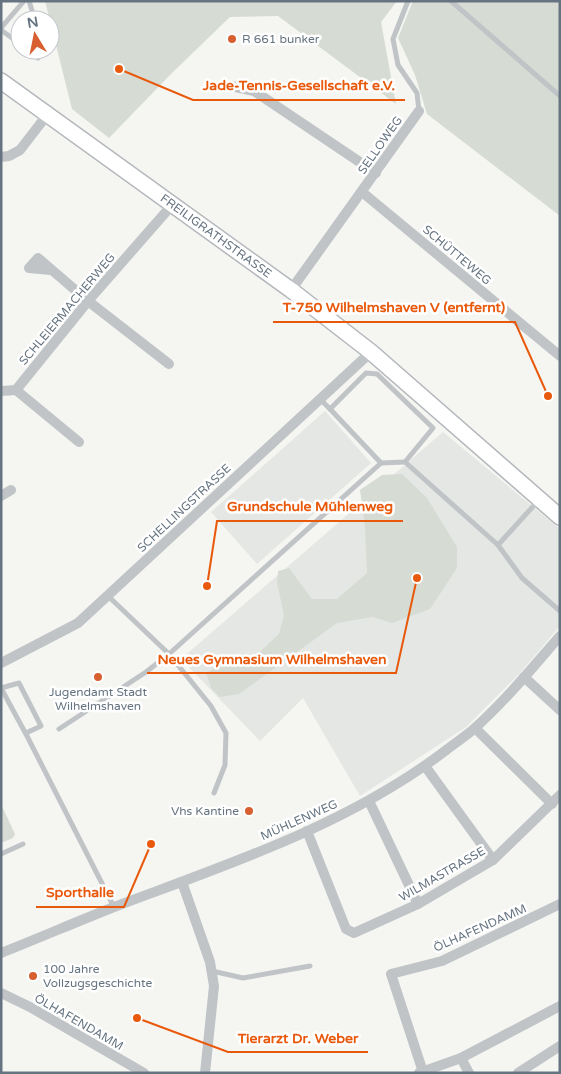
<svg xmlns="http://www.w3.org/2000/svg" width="561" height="1074" viewBox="0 0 561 1074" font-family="'Varela Round',sans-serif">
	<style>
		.built { fill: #e5e7e5 }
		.green { fill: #d6dcd3 }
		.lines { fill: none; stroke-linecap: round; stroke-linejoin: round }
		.secondary-casing { stroke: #b3b7bb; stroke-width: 18 }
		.lane { stroke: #c0c4c7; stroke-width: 5 }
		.street { stroke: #c0c4c7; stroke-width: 10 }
		.secondary { stroke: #fff; stroke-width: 15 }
		.poi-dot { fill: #d85f2f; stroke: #fff; stroke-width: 2 }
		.labels { text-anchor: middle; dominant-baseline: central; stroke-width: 5; stroke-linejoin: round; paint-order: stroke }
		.poi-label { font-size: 12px; fill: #667481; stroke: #fff; text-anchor: start }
		.street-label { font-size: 12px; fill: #667481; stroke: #fff }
		.leader { fill: none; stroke: #e8590c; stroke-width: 2 }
		.callout-dot { fill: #e8590c; stroke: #fff; stroke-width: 2 }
		.callout-label { font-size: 14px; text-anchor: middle; font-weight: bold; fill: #e8590c; stroke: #fff; stroke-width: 5; stroke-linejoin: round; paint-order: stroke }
	</style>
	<rect width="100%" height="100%" fill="#f5f5f2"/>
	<!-- built -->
	<g class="built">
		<polygon points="325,411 371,463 257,564 211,512"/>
		<polygon points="443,432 560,529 560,626 519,674 466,727 360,796 303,698 260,741 181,659"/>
	</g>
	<!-- green -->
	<g class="green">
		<polygon points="45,1 397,1 381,22 396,104 278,16 230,17 172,73 109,138 72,109"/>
		<polygon points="413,1 560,1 560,216 427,114 415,75 398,38"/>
		<polygon points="402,474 427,498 457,547 457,568 430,609 392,623 372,617 337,623 239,694 220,697 211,688 206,673 219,665 252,659 279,634 284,615 277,583 278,571 289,568 312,599 337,599 367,573 365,527 360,490 382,475"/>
		<polygon points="1,804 15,834 13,838 1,843"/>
	</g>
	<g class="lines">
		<defs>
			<g id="secondary">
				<path id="s1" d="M1,81L291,290L371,352L560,517"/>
			</g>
		</defs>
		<!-- secondary casing -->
		<use href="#secondary" class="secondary-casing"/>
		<!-- lane -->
		<g class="lane">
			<polyline points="29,1 35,20"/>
			<polyline points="408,1 393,39 398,65 417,93 419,111"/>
			<polyline points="451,1 560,96"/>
			<polyline points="1,28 24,1"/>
			<polyline points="1,30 20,44"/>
			<polyline points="28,50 38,58 44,50"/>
			<polyline points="320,399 330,409 366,373 377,374 433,428 405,462 498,545 522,578 560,611"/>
			<polyline points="381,463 405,462"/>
			<polyline points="498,545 538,501"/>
			<polyline points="108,596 169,654 211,706 226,733 225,765 214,793"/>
			<polyline points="59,729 146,672 169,654 381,463 330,409"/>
			<polyline points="27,736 1,688 19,683 41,726 26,733 27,736 114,907"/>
			<polyline points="1,854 23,844"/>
			<polyline points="212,971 243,978 310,966"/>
		</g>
		<!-- street -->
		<g class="street">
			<polyline points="231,86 254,91 376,173"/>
			<polyline points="1,157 9,156 20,150 47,115"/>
			<polyline points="362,192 560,356"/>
			<polyline points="51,270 29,268 38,258 88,301 169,364"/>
			<polyline points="291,290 419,111"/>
			<polyline points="16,390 88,301 172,205"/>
			<polyline points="16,390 79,442"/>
			<polyline points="1,391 16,390"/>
			<polyline points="1,496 11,490"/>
			<polyline points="1,663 78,623 371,352"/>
			<polyline points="524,677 560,710"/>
			<polyline points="475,728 552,804"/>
			<polyline points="425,766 493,860"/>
			<polyline points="369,801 418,904"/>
			<polyline points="307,831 346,929 354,933 418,904 493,860 560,795"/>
			<polyline points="182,882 210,962 214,986 205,1073"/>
			<path d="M1,953C39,938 76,922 114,907C228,864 346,826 445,751C455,743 466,736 475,728C506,700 533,667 560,636"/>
			<polyline points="1,993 30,1007 144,1073"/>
			<polyline points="461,1058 469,1073"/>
			<polyline points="423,1072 391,974 442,961 560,904"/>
			<polyline points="419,1073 461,1058 560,1006"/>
			<polyline points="518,1073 560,1046"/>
		</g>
		<!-- secondary -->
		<use href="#secondary" class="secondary"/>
	</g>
	<!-- markers -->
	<g class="poi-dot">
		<circle cx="232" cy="39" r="5"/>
		<circle cx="98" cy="677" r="5"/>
		<circle cx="249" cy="811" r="5"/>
		<circle cx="33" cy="976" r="5"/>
	</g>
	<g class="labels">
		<!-- poi labels -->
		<g class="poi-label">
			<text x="242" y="39">R 661 bunker</text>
			<text x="98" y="692" text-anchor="middle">Jugendamt Stadt<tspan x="98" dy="14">Wilhelmshaven</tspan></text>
			<text x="239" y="811" text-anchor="end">Vhs Kantine</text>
			<text x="43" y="969">100 Jahre<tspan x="43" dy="14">Vollzugsgeschichte</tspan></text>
		</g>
		<!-- street labels -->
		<g class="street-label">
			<text transform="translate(380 145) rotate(-55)">SELLOWEG</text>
			<text stroke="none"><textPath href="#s1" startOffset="265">FREILIGRATHSTRASSE</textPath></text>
			<text transform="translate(457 255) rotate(40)">SCHÜTTEWEG</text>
			<text transform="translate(67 309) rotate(-50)">SCHLEIERMACHERWEG</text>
			<text transform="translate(184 508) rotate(-43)">SCHELLINGSTRASSE</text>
			<text transform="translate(299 820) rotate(-24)">MÜHLENWEG</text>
			<text transform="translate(442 874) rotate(-30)">WILMASTRASSE</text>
			<text transform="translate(480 928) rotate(-24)">ÖLHAFENDAMM</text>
			<text transform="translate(79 1022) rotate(30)">ÖLHAFENDAMM</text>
		</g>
	</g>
	<!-- callouts -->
	<path class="leader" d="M119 69L193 100H405M548 396L515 322H273M207 586L217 521H403M417 578L396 673H147M151 844L124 907H36M137 1018L228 1052H368"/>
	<g class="callout-dot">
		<circle cx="119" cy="69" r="5"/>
		<circle cx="548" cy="396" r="5"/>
		<circle cx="207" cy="586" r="5"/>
		<circle cx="417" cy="578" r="5"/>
		<circle cx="151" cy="844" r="5"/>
		<circle cx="137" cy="1018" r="5"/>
	</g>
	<g class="callout-label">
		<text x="299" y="90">Jade-Tennis-Gesellschaft e.V.</text>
		<text x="394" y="312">T-750 Wilhelmshaven V (entfernt)</text>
		<text x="310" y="511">Grundschule Mühlenweg</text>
		<text x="272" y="664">Neues Gymnasium Wilhelmshaven</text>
		<text x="80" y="897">Sporthalle</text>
		<text x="298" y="1043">Tierarzt Dr. Weber</text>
	</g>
	<!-- border -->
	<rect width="561" height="1074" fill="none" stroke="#667481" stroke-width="5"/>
	<!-- north arrow -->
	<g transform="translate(35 35) rotate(350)"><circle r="24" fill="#ffffff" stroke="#c2c7cd"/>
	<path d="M0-4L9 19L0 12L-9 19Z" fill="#d85f2f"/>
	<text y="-8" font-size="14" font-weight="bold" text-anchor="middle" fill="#667481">N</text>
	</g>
</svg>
